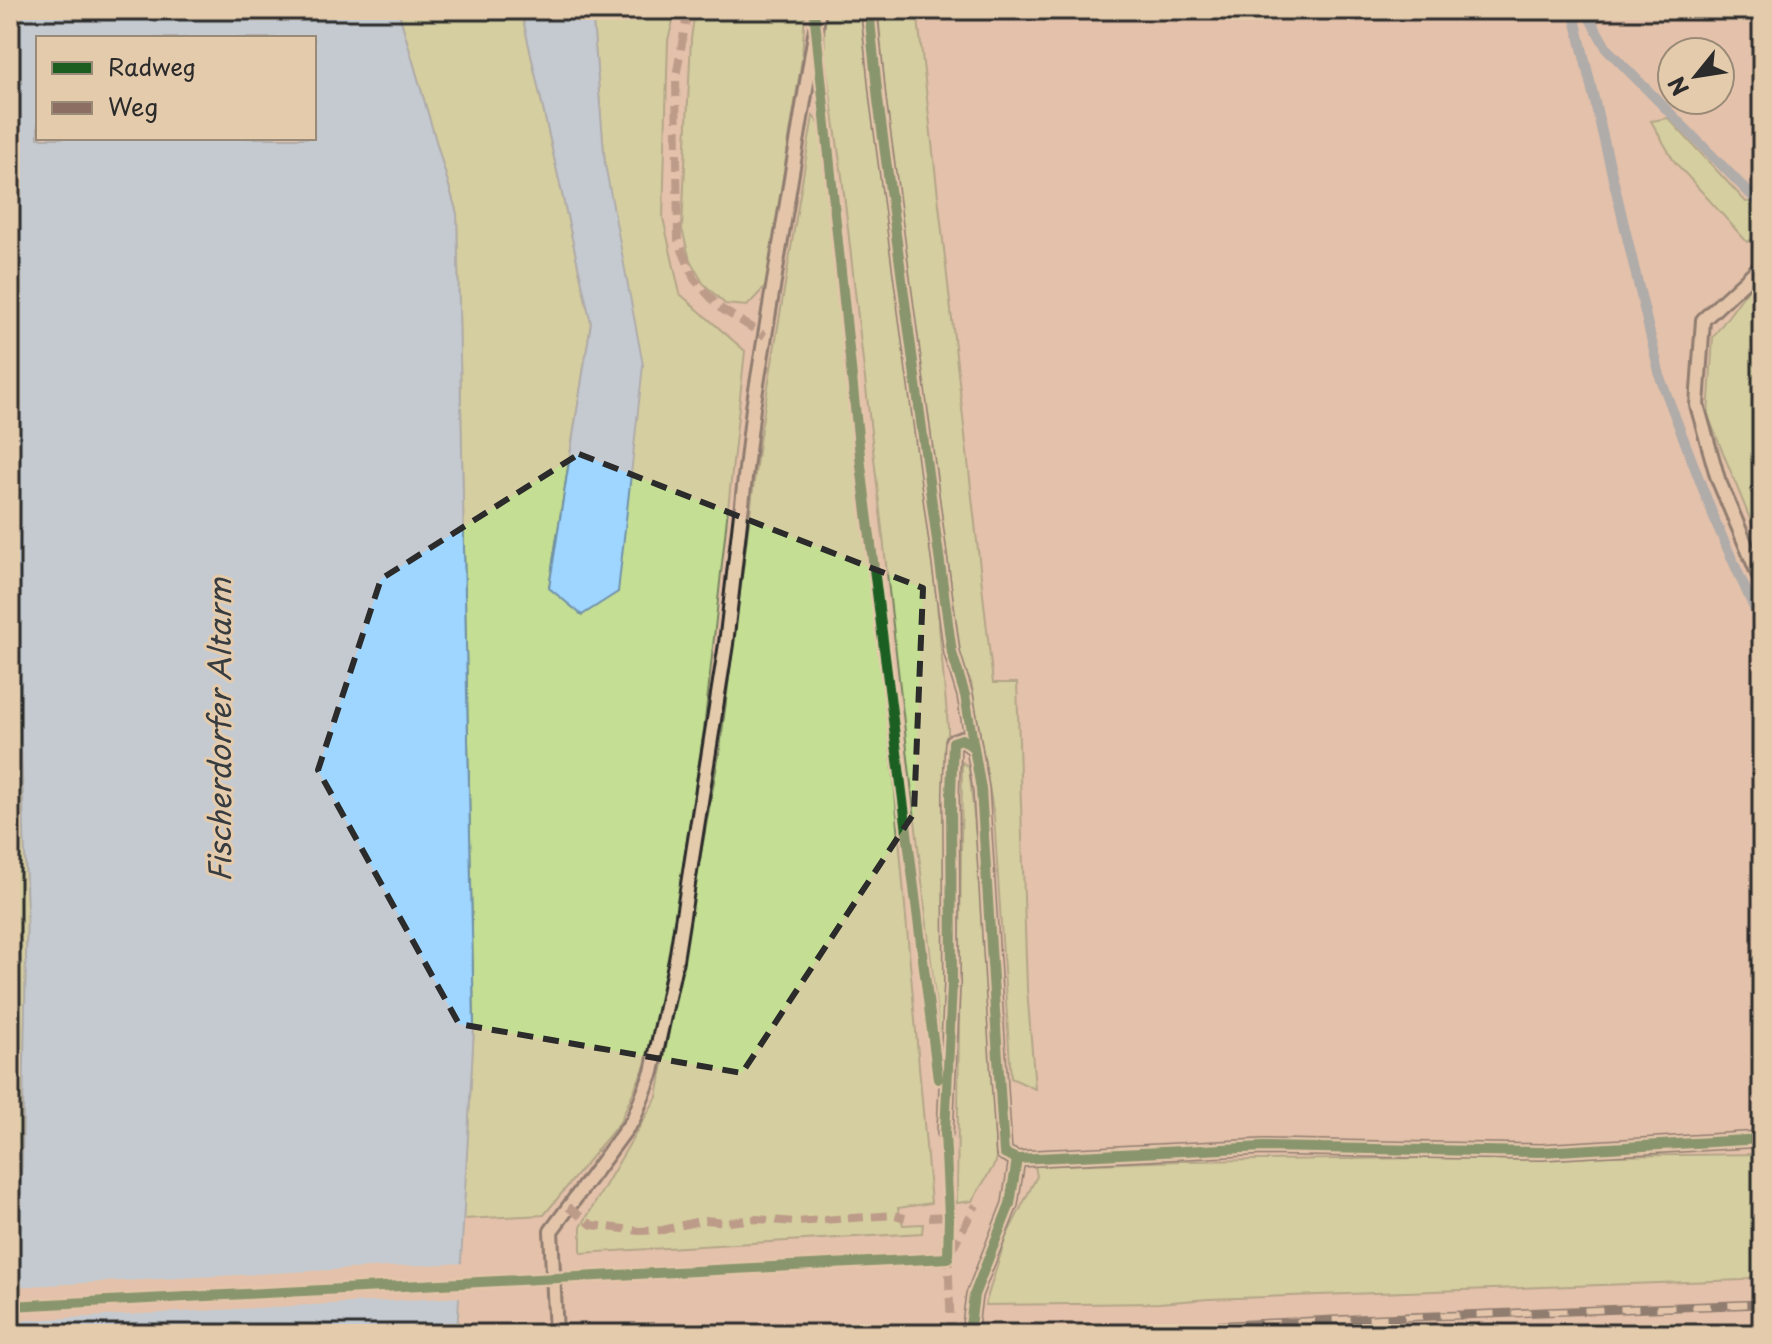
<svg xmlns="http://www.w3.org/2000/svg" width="1772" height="1344" viewBox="0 0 1772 1344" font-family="'Playpen Sans',sans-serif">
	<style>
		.green { fill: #c4de94; stroke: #788460; stroke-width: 2 }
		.water { fill: #9fd6ff; stroke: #7192aa; stroke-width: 2; fill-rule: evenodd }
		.pier { fill: #e4c1aa }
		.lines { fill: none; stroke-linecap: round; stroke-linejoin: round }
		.stream { stroke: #7192aa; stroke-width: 10 }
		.service-casing { stroke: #2b2b2b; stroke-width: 18 }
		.service { stroke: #e4cbac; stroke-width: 12 }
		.rail-casing { stroke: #2b2b2b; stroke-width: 9 }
		.rail { stroke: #e4cbac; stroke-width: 6; stroke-dasharray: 18; stroke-linecap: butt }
		.quiet { stroke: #8d6e63; stroke-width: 8; stroke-dasharray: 16 8; stroke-linecap: butt }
		.cycleway-casing { stroke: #e4cbac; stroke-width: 15 }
		.cycleway { stroke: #1b5e20; stroke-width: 10 }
		.marked { fill: none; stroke: #2b2b2b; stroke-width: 6; stroke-dasharray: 16 10; stroke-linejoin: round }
		.labels { text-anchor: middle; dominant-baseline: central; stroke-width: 6; stroke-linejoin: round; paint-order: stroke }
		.water-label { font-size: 30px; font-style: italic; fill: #373c40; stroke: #e4cbac }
	</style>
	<rect width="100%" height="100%" fill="#e4c1aa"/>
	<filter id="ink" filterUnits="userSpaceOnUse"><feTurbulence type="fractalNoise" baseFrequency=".0125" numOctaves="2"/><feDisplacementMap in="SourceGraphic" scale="16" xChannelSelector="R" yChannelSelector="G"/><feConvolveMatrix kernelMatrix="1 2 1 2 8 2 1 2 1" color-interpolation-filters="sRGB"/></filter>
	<g filter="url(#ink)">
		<!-- green -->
		<g class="green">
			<polygon points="398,10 521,10 591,323 549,587 582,615 605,164 592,10 676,10 668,40 663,218 680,294 745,351 704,730 656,1041 620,1122 544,1215 463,1219 474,1027 457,214"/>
			<polygon points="695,10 805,10 802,58 766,286 747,306 725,304 703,283 690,260 682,229 691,39"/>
			<polygon points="824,10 860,10 936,593 948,727 945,1039 940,1040 842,176 825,58"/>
			<polygon points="878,10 917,10 993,683 1017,683 1027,989 1035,1089 1011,1078 994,816 971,682 962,666 886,107"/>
			<polygon points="813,116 821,126 894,781 931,1203 898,1208 903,1225 923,1224 922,1233 581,1253 581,1227 657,1097 720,748 760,435"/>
			<polygon points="1668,118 1746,202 1762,201 1762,234 1747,242 1674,161 1651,121"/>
			<polygon points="1762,275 1762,548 1708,416 1713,337 1755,280"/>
			<polygon points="10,307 19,335 10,360"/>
			<polygon points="10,455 27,908 22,1165 10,1292"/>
			<polygon points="962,762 969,767 987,947 996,1162 972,1201 957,1203"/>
			<polygon points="1762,1154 1762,1274 1743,1280 1208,1299 1159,1303 985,1305 1006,1237 1037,1176 1035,1166 1181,1161"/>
		</g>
		<!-- water -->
		<g class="water">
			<path d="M10,10H398L457,214L474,1027L457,1334H10V1292L22,1164L27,908L10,455V360L19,335L10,307ZM38,38H314V138H38Z"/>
			<polygon points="521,10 592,10 605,164 643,365 618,592 582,615 549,588 591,323"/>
		</g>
		<!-- pier -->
		<polygon class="pier" points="465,1263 463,1297 10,1321 10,1287"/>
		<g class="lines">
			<!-- stream -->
			<g class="stream">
				<polyline points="1573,10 1661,380 1716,523 1762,626"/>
				<polyline points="1585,10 1607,49 1762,206"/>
			</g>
			<defs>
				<g id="service">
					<polyline points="869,10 878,100 952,653 965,695 981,789 1004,1153 1017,1159 1010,1204 974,1295 969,1334"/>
					<polyline points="1762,265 1703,320 1697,405 1718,479 1762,583"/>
					<polyline points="945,1133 952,984 951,794 953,742 962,739 974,748"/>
					<polyline points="1017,1159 1264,1147 1541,1152 1762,1139"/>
					<polyline points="556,1334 551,1231 633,1120 652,1072 676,960 726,644 753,408 819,10"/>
				</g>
			</defs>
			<!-- service casing -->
			<use href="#service" class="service-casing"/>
			<!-- service -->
			<use href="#service" class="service"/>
			<defs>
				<polyline id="rail" points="1045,1334 1354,1319 1762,1304"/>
			</defs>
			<!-- rail casing -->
			<use href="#rail" class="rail-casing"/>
			<!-- rail -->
			<use href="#rail" class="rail"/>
			<!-- quiet -->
			<g class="quiet">
				<polyline points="688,10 676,77 678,240 694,279 720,308 765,336"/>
				<polyline points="568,1207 592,1225 639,1231 663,1230 703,1220 728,1222 757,1219 795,1222 895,1215 905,1218"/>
				<polyline points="929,1217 949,1216"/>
				<polyline points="948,1250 951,1334"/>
				<polyline points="951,1251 976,1205"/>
			</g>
			<defs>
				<g id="cycleway">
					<polyline points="814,10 861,465 938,1079"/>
					<polyline points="869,10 878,100 952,653 965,695 981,789 1004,1153 1017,1159 1010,1204 974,1295 969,1334"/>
					<polyline points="1017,1159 1264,1147 1541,1152 1762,1139"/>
					<polyline points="10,1306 948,1258 949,1216 945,1133 952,984 951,794 953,742 962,739 974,748"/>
				</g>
			</defs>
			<!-- cycleway casing -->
			<use href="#cycleway" class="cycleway-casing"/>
			<!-- cycleway -->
			<use href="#cycleway" class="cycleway"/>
		</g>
	</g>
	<!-- marked area -->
	<path d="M0 0H1772V1344H0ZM579,454L923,588L914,813L742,1073L459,1024L318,770L381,579Z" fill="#e4c1aa" fill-opacity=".55" fill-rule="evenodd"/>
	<path class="marked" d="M579,454L923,588L914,813L742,1073L459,1024L318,770L381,579Z"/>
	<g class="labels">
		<!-- water labels -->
		<g class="water-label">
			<text transform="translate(218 730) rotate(-90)">Fischerdorfer Altarm</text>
		</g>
	</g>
	<!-- margin -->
	<rect width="1772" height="1344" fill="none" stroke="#e4cbac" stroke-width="40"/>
	<rect x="20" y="20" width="1732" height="1304" fill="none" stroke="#2b2b2b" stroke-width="3" filter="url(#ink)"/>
	<!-- legend -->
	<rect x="36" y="36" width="280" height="104" fill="#e4cbac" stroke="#9a8b78" stroke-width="2"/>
	<rect x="52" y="62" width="40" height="12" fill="#1b5e20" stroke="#9a8b78" stroke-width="2"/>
	<text x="108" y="76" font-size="24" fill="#2b2b2b">Radweg</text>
	<rect x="52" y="102" width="40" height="12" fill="#8d6e63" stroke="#9a8b78" stroke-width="2"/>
	<text x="108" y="116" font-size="24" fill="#2b2b2b">Weg</text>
	<!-- north arrow -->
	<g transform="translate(1696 76) rotate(240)"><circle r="38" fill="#e4cbac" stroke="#9a8b78" stroke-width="2"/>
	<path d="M0-6L14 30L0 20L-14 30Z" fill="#2b2b2b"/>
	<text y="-12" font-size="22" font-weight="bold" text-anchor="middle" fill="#2b2b2b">N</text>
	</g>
</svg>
